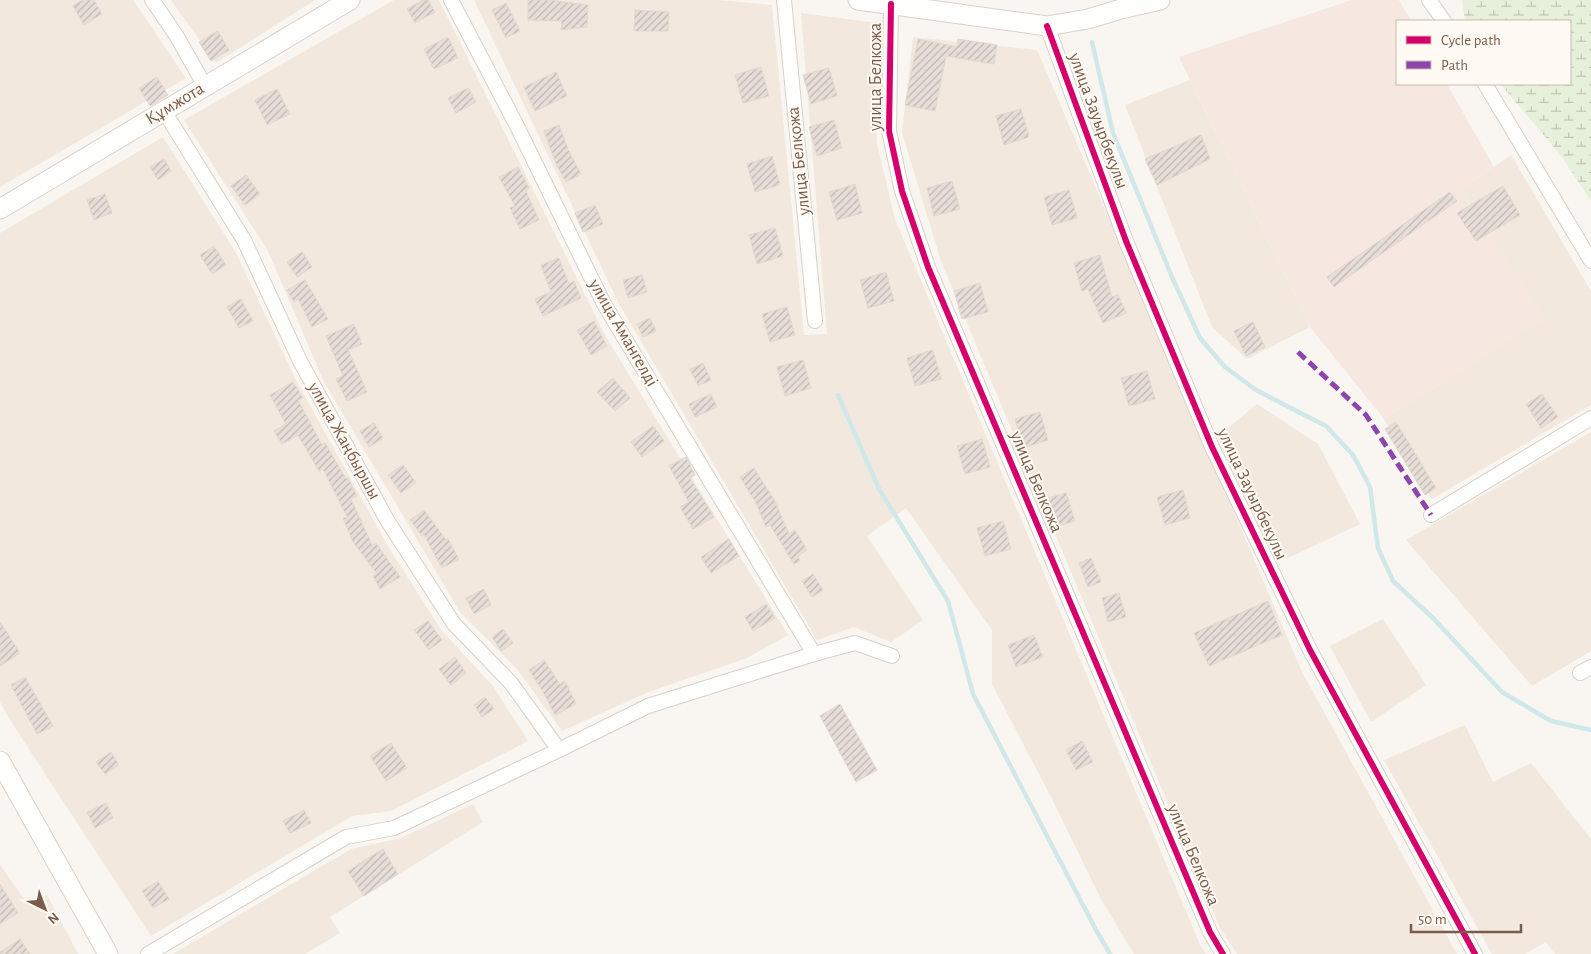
<svg xmlns="http://www.w3.org/2000/svg" width="1591" height="954" viewBox="0 0 1591 954" font-family="'Alegreya Sans',sans-serif">
	<style>
		.residential { fill: #f2e8de }
		.commercial { fill: #f6e8e1 }
		.wetland { fill: url(#wetland-marsh) }
		.lines { fill: none; stroke-linecap: round; stroke-linejoin: round }
		.stream { stroke: #d0e8ea; stroke-width: 4.5 }
		.building { fill: url(#building-hatch); stroke: #e2d8d2 }
		.street-casing { stroke: #d7d1cb; stroke-width: 16 }
		.secondary-casing { stroke: #d9d2cb; stroke-width: 21 }
		.street { stroke: #fefefd; stroke-width: 14 }
		.secondary { stroke: #fefefd; stroke-width: 19 }
		.quiet { stroke: #8e44ad; stroke-width: 5; stroke-dasharray: 10 5; stroke-linecap: butt }
		.cycleway-casing { stroke: #fffaf3; stroke-width: 9 }
		.cycleway { stroke: #d6006c; stroke-width: 6 }
		.labels { text-anchor: middle; dominant-baseline: central; stroke-width: 4; stroke-linejoin: round; paint-order: stroke }
		.street-label { font-size: 18px; fill: #7a5c4d; stroke: #fffaf3 }
	</style>
	<defs>
		<pattern id="wetland-marsh" width="20" height="14" patternUnits="userSpaceOnUse" patternTransform="scale(1.25)"><rect width="20" height="14" fill="#e7f0db"/><path d="M1 5h8M5 5V1M11 12h8M15 12V8" fill="none" stroke="#c0c6b4"/></pattern>
		<pattern id="building-hatch" width="6" height="6" patternUnits="userSpaceOnUse" patternTransform="scale(1.25)"><rect width="6" height="6" fill="#e6ded7"/><path d="M-1 1l2-2M0 6l6-6M5 7l2-2" fill="none" stroke="#bfb7b1"/></pattern>
	</defs>
	<rect width="100%" height="100%" fill="#f9f5f0"/>
	<!-- residential -->
	<g class="residential">
		<polygon points="0,0 133,0 186,78 0,187"/>
		<polygon points="171,0 315,0 216,63"/>
		<polygon points="394,0 439,0 606,337 788,635 747,658 646,693 562,731 517,669 460,612 324,382 268,251 184,120"/>
		<polygon points="474,0 718,0 772,5 804,335 827,334 801,13 877,23 877,144 895,219 1201,947 1206,954 1134,954 1101,899 1052,799 992,684 992,630 906,508 867,536 923,620 891,642 854,627 817,640 619,304"/>
		<polygon points="913,37 1037,50 1302,672 1457,954 1237,954 1220,928 941,261 902,133"/>
		<polygon points="1190,80 1310,327 1247,359 1212,327 1125,105"/>
		<polygon points="163,137 236,253 297,382 389,548 442,631 493,686 528,741 391,811 352,816 151,936 8,717 0,702 0,233"/>
		<polygon points="1511,155 1591,291 1591,405 1432,499 1384,419 1545,318 1461,190"/>
		<polygon points="1257,404 1318,444 1360,524 1286,559 1223,432"/>
		<polygon points="1591,432 1591,651 1532,686 1406,540"/>
		<polygon points="1383,619 1426,685 1371,722 1330,646"/>
		<polygon points="1465,725 1493,782 1531,763 1591,839 1591,954 1555,954 1546,942 1525,954 1492,954 1384,760"/>
		<polygon points="473,804 483,822 330,917 340,933 305,954 173,954 351,849 401,838"/>
		<polygon points="0,865 27,903 47,895 78,954 0,954"/>
	</g>
	<!-- commercial -->
	<polygon class="commercial" points="1352,0 1399,0 1411,21 1397,21 1397,84 1447,84 1494,167 1461,190 1546,318 1384,419 1310,327 1179,57"/>
	<!-- wetland -->
	<polygon class="wetland" points="1462,0 1591,0 1591,201 1560,154 1507,92 1501,84 1570,84 1570,21 1465,21"/>
	<g class="lines">
		<!-- stream -->
		<g class="stream">
			<polyline points="1092,42 1113,133 1172,277 1200,338 1225,367 1256,390 1326,426 1353,455 1370,487 1378,548 1393,581 1433,618 1502,692 1551,721 1591,730"/>
			<polyline points="838,395 879,489 948,601 973,694 1096,930 1110,954"/>
		</g>
	</g>
	<!-- building -->
	<g class="building">
		<polygon points="82,0 94,0 102,14 84,25 73,6"/>
		<polygon points="423,0 428,0 435,12 415,23 407,9"/>
		<polygon points="528,0 548,0 588,5 587,27 561,30 562,21 528,20"/>
		<polygon points="506,3 520,31 506,38 492,10"/>
		<polygon points="635,10 669,12 668,31 634,31"/>
		<polygon points="218,31 229,50 211,61 199,42"/>
		<polygon points="448,37 458,58 434,69 424,49"/>
		<polygon points="918,39 957,47 958,39 997,45 994,64 946,56 935,111 905,105"/>
		<polygon points="761,67 769,96 743,103 735,75"/>
		<polygon points="829,68 837,96 811,104 803,75"/>
		<polygon points="556,72 567,96 535,111 524,87"/>
		<polygon points="157,77 168,95 150,106 139,88"/>
		<polygon points="468,88 476,102 456,113 448,98"/>
		<polygon points="277,89 290,114 267,125 255,100"/>
		<polygon points="1021,109 1029,137 1004,145 996,116"/>
		<polygon points="834,120 842,148 817,156 809,127"/>
		<polygon points="559,125 568,149 581,174 566,182 557,166 544,131"/>
		<polygon points="1201,135 1210,159 1157,185 1145,159"/>
		<polygon points="772,156 780,185 755,192 747,164"/>
		<polygon points="164,159 171,171 158,180 150,167"/>
		<polygon points="518,167 529,188 526,191 539,220 520,229 510,208 515,206 499,177"/>
		<polygon points="246,175 260,194 245,205 231,186"/>
		<polygon points="952,181 960,209 934,216 927,188"/>
		<polygon points="855,184 862,213 837,220 829,192"/>
		<polygon points="1503,186 1520,215 1476,241 1457,213"/>
		<polygon points="1069,190 1077,218 1052,225 1044,197"/>
		<polygon points="1450,192 1457,201 1334,287 1327,277"/>
		<polygon points="105,194 112,213 94,220 87,200"/>
		<polygon points="595,205 603,224 583,232 575,213"/>
		<polygon points="775,228 783,256 757,264 749,235"/>
		<polygon points="214,246 226,265 212,274 200,255"/>
		<polygon points="302,252 312,267 297,277 287,262"/>
		<polygon points="1100,255 1112,297 1118,294 1126,313 1103,323 1088,289 1082,291 1074,263"/>
		<polygon points="559,258 569,284 574,281 581,298 543,316 535,299 551,292 541,265"/>
		<polygon points="886,272 894,301 868,308 860,280"/>
		<polygon points="642,275 647,292 628,298 623,280"/>
		<polygon points="305,280 328,319 312,327 298,299 294,302 287,290"/>
		<polygon points="980,283 988,312 962,319 954,291"/>
		<polygon points="241,299 253,321 239,328 227,307"/>
		<polygon points="787,307 795,335 770,342 762,314"/>
		<polygon points="650,318 656,331 643,337 637,324"/>
		<polygon points="594,321 607,346 591,355 577,330"/>
		<polygon points="1253,322 1265,347 1246,356 1234,331"/>
		<polygon points="354,324 362,344 348,350 367,392 347,401 336,379 343,376 326,336"/>
		<polygon points="933,350 941,379 915,386 907,358"/>
		<polygon points="803,360 811,388 785,396 777,367"/>
		<polygon points="703,363 711,380 698,386 690,369"/>
		<polygon points="1147,371 1155,399 1129,406 1121,378"/>
		<polygon points="613,378 630,398 615,411 597,392"/>
		<polygon points="293,382 303,398 298,400 322,445 325,443 346,479 348,478 357,496 351,499 372,545 376,543 400,577 380,589 373,576 377,574 353,542 343,518 347,517 323,469 319,471 298,435 282,444 274,431 286,424 270,395"/>
		<polygon points="711,394 717,407 695,417 689,404"/>
		<polygon points="1542,394 1558,417 1541,428 1526,404"/>
		<polygon points="1040,412 1048,440 1023,448 1015,419"/>
		<polygon points="1396,422 1436,488 1425,495 1385,429"/>
		<polygon points="374,423 383,438 369,447 360,431"/>
		<polygon points="653,426 664,441 642,457 631,442"/>
		<polygon points="982,439 990,467 965,474 957,446"/>
		<polygon points="686,457 695,475 690,478 714,517 693,529 680,507 689,502 669,466"/>
		<polygon points="403,465 416,483 401,493 388,475"/>
		<polygon points="754,468 775,501 789,534 795,530 807,550 798,556 800,561 794,564 770,525 766,527 756,503 740,477"/>
		<polygon points="1183,490 1190,518 1165,525 1157,497"/>
		<polygon points="1066,493 1075,521 1049,529 1041,500"/>
		<polygon points="424,510 446,540 448,539 459,559 442,568 424,535 422,536 410,520"/>
		<polygon points="1003,521 1011,549 985,556 977,528"/>
		<polygon points="729,539 739,556 711,573 701,557"/>
		<polygon points="1091,558 1101,582 1088,587 1079,563"/>
		<polygon points="813,574 823,590 812,597 802,581"/>
		<polygon points="484,589 491,605 474,614 466,598"/>
		<polygon points="1119,593 1126,617 1108,622 1102,598"/>
		<polygon points="1268,601 1282,635 1209,666 1194,633"/>
		<polygon points="766,604 775,618 753,631 745,617"/>
		<polygon points="428,621 442,640 429,650 414,630"/>
		<polygon points="0,622 20,653 0,666"/>
		<polygon points="503,629 513,643 501,651 492,637"/>
		<polygon points="1034,635 1043,657 1016,667 1008,645"/>
		<polygon points="455,657 466,673 451,685 439,669"/>
		<polygon points="544,660 560,684 565,681 576,704 555,715 542,690 529,670"/>
		<polygon points="25,677 53,726 37,734 11,685"/>
		<polygon points="485,697 494,709 482,717 474,705"/>
		<polygon points="840,704 877,770 856,782 820,716"/>
		<polygon points="1082,741 1093,762 1076,770 1066,750"/>
		<polygon points="391,743 407,768 386,781 370,756"/>
		<polygon points="111,752 119,765 105,774 96,762"/>
		<polygon points="106,803 113,818 95,828 87,812"/>
		<polygon points="304,810 311,823 290,833 283,821"/>
		<polygon points="383,849 398,874 364,896 348,871"/>
		<polygon points="158,881 169,899 153,908 142,891"/>
		<polygon points="0,884 18,913 0,924"/>
		<polygon points="20,939 30,954 0,954 0,952"/>
	</g>
	<g class="lines">
		<defs>
			<g id="street">
				<polyline points="152,0 176,35 205,86"/>
				<polyline points="451,0 517,126 604,304 814,654"/>
				<polyline points="784,0 815,321"/>
				<polyline points="1429,0 1444,21"/>
				<polyline points="891,4 889,131 902,191 928,267 1210,932 1223,954"/>
				<polyline points="1047,26 1126,241 1212,447 1310,650 1475,954"/>
				<polyline points="1485,84 1591,261"/>
				<polyline points="164,111 244,240 300,361 387,520 454,624 511,683 559,750"/>
				<polyline points="1431,515 1591,418"/>
				<polyline points="1580,673 1591,667"/>
				<polyline points="148,954 346,837 394,828 559,750 648,706 814,654 855,643 892,656"/>
			</g>
			<g id="secondary">
				<polyline points="858,0 1047,26 1088,19 1121,9 1160,0"/>
				<polyline points="0,209 350,0"/>
				<polyline points="0,761 108,954"/>
			</g>
		</defs>
		<!-- street casing -->
		<use href="#street" class="street-casing"/>
		<!-- secondary casing -->
		<use href="#secondary" class="secondary-casing"/>
		<!-- street -->
		<use href="#street" class="street"/>
		<!-- secondary -->
		<use href="#secondary" class="secondary"/>
		<!-- quiet -->
		<polyline class="quiet" points="1298,352 1366,415 1431,515"/>
		<defs>
			<g id="cycleway">
				<polyline points="891,4 889,131 902,191 928,267 1210,932 1223,954"/>
				<polyline points="1047,26 1126,241 1212,447 1310,650 1475,954"/>
			</g>
		</defs>
		<!-- cycleway casing -->
		<use href="#cycleway" class="cycleway-casing"/>
		<!-- cycleway -->
		<use href="#cycleway" class="cycleway"/>
	</g>
	<g class="labels">
		<!-- street labels -->
		<g class="street-label">
			<text transform="translate(876 77) rotate(-90)">улица Белкожа</text>
			<text transform="translate(175 104) rotate(-31)">Құмжота</text>
			<text transform="translate(1098 121) rotate(70)">улица Зауырбекулы</text>
			<text transform="translate(799 161) rotate(-96)">улица Белқожа</text>
			<text transform="translate(623 333) rotate(60)">улица Амангелді</text>
			<text transform="translate(344 441) rotate(61)">улица Жаңбыршы</text>
			<text transform="translate(1036 482) rotate(67)">улица Белкожа</text>
			<text transform="translate(1252 494) rotate(65)">улица Зауырбекулы</text>
			<text transform="translate(1193 855) rotate(67)">улица Белкожа</text>
		</g>
	</g>
	<!-- legend -->
	<rect x="1396" y="20" width="175" height="65" fill="#fffaf3" stroke="#cabbb1"/>
	<rect x="1406" y="36" width="25" height="8" fill="#d6006c" stroke="#cabbb1"/>
	<text x="1441" y="45" font-size="15" fill="#7a5c4d">Cycle path</text>
	<rect x="1406" y="61" width="25" height="8" fill="#8e44ad" stroke="#cabbb1"/>
	<text x="1441" y="70" font-size="15" fill="#7a5c4d">Path</text>
	<!-- north arrow -->
	<g transform="translate(45 909) rotate(138)" stroke="#fffaf3" stroke-width="4" paint-order="stroke">
	<path d="M0-4L9 19L0 12L-9 19Z" fill="#7a5c4d"/>
	<text y="-8" font-size="14" font-weight="bold" text-anchor="middle" fill="#7a5c4d">N</text>
	</g>
	<!-- scale -->
	<path d="M1411 924v8h110v-8" fill="none" stroke="#7a5c4d" stroke-width="2.5"/>
	<text x="1418" y="924" font-size="15" fill="#7a5c4d" stroke="#fffaf3" stroke-width="4" paint-order="stroke">50 m</text>
</svg>
